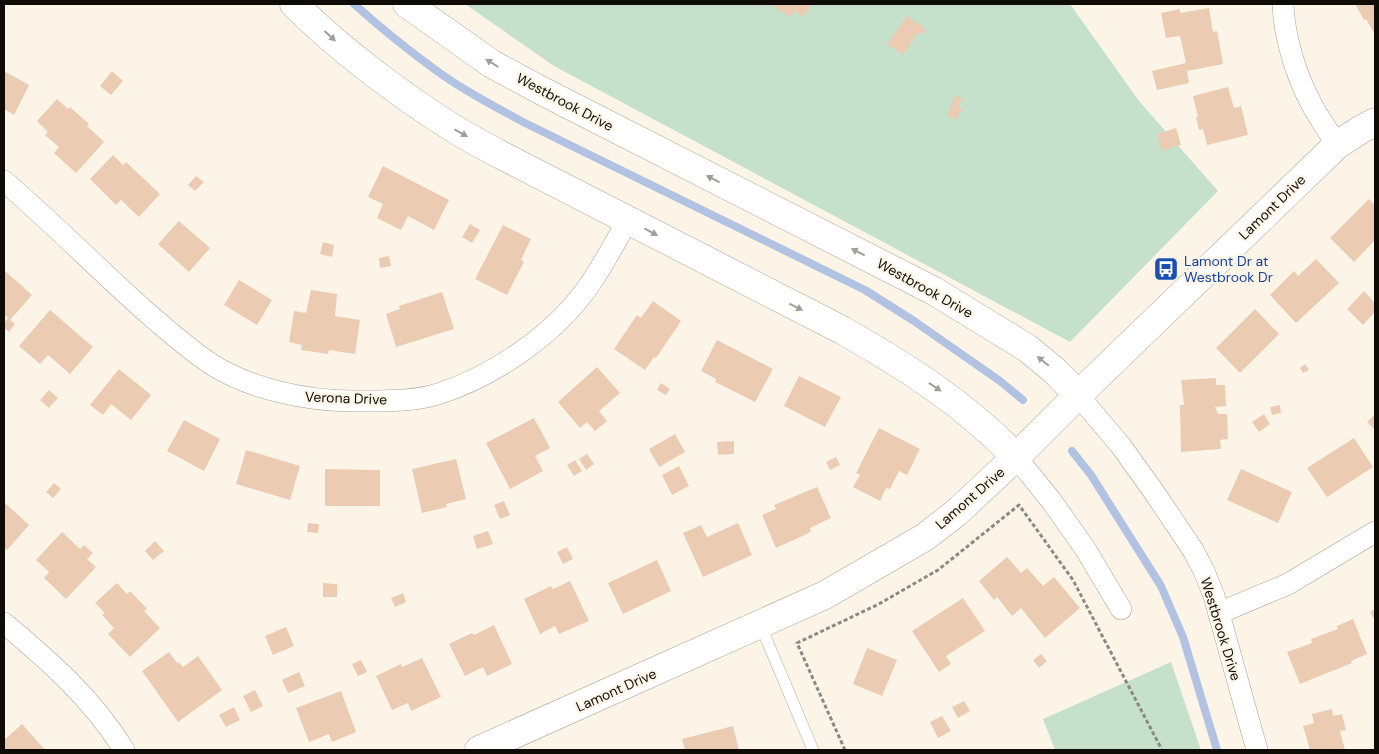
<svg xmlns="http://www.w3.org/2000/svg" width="1379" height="754" viewBox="0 0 1379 754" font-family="'DM Sans',sans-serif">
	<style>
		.green { fill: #c5e1cc }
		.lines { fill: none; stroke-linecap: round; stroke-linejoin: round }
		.stream { stroke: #b1c2e2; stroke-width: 8 }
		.building { fill: #ebccb3 }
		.service-casing { stroke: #aba497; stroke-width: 12 }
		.minor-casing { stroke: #aba497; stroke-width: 22 }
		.tertiary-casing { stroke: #aba497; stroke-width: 29 }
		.path { stroke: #8e897f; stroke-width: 3; stroke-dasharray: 4 2.5; stroke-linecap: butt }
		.service { stroke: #fff; stroke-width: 11 }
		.minor { stroke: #fff; stroke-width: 21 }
		.tertiary { stroke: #fff; stroke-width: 28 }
		.oneway { fill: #9f9e9c }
		.labels { text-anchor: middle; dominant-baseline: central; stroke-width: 4.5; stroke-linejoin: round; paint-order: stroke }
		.street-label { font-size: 14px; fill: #0f0c08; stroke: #fcf5e7 }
		.transit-label { font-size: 14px; fill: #164399; stroke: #fcf5e7; text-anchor: start }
	</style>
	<rect width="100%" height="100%" fill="#fcf5e7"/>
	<!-- green -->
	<g class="green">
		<polygon points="465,4 1070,4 1139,101 1218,191 1070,342 554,66"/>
		<polygon points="1171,662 1201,750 1055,750 1043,719"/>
	</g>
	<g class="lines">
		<!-- stream -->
		<g class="stream">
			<path d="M354,4C381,28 409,51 437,71C464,91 494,106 523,122L865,290L914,321L1000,381L1023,400"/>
			<polyline points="1072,451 1091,475 1161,586 1183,637 1217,750"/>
		</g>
	</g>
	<!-- building -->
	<g class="building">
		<polygon points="770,4 812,4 803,17 794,11 790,17"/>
		<polygon points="1355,4 1375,4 1375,35 1366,19 1364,20"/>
		<polygon points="1209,8 1213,32 1217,31 1223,64 1187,71 1189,83 1157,90 1152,71 1186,63 1180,36 1166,38 1161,13 1180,9 1180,13"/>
		<polygon points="907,16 926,29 922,35 918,32 903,55 887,44"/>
		<polygon points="4,71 29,85 14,115 4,109"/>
		<polygon points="112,71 123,81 111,95 100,86"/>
		<polygon points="1228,87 1234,108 1241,106 1248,135 1207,145 1203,129 1199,130 1196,117 1198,117 1193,96"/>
		<polygon points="956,95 963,99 958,106 962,109 956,120 947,115"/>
		<polygon points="57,99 68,109 70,107 89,124 87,126 104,142 76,173 54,153 59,147 45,135 48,132 37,121"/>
		<polygon points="1176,128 1181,145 1162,151 1157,134"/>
		<polygon points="113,155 123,165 126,162 160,194 139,217 121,200 116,205 90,179"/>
		<polygon points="383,166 449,200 434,230 408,216 401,230 377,218 383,204 368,197"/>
		<polygon points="196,176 204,182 195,191 188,185"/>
		<polygon points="1369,199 1375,205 1375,240 1354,262 1330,238"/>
		<polygon points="179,221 210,248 189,272 158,244"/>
		<polygon points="470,224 480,230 472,243 462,237"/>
		<polygon points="503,225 531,239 521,260 524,262 507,295 475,279"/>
		<polygon points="323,242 334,245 332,257 320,254"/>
		<polygon points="389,256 391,266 380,268 379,258"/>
		<polygon points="1316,259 1339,283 1296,323 1270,295 1294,271 1298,276"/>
		<polygon points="4,270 32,295 10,320 15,324 9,332 4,328 4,323 8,318 4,314"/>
		<polygon points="239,280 272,300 257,325 224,305"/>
		<polygon points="311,290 337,294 335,316 360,320 355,354 329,350 328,354 301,350 302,345 289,342 294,311 306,313"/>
		<polygon points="1364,291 1375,303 1375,312 1363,325 1347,309"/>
		<polygon points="442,292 454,329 396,347 386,314 400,309 399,306"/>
		<polygon points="653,301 681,321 656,358 654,357 645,370 614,349 637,315 641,318"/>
		<polygon points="1255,309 1279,334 1240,373 1216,348"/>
		<polygon points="50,310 93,347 70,374 48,355 40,364 19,346"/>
		<polygon points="717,340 773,369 755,402 715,382 716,379 701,371"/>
		<polygon points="1305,364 1309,370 1303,373 1300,368"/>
		<polygon points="597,367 620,393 599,411 607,421 595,431 587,422 580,428 558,402"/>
		<polygon points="119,369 151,395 131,420 111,404 103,415 90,405"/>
		<polygon points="799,376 841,397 825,427 784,406"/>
		<polygon points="1216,378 1216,385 1225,385 1226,406 1215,407 1218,414 1227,414 1228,439 1220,440 1221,449 1181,452 1180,405 1184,405 1181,380"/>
		<polygon points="661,383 670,389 666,395 657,390"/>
		<polygon points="49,390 58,398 49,408 40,400"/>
		<polygon points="1280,405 1281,413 1272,415 1270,407"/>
		<polygon points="1264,414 1270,424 1259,432 1252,422"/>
		<polygon points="1375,414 1375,430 1367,422"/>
		<polygon points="534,418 550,448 535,456 543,471 510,489 486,443"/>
		<polygon points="184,420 220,439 204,471 167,451"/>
		<polygon points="879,428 920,449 907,475 899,471 890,489 886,488 880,501 853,487 860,475 856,473"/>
		<polygon points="675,434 685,452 659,467 649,449"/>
		<polygon points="1354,438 1373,467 1327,497 1307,468"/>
		<polygon points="734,441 734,454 718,455 717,442"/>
		<polygon points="246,450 300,466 290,500 236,484"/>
		<polygon points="587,454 594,464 586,470 579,459"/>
		<polygon points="836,457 840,465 830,470 826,462"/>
		<polygon points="456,459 466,499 446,504 447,507 422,513 412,469"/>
		<polygon points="575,460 582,471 574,476 567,465"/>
		<polygon points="679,466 689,486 672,495 662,475"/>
		<polygon points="325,469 380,470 380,506 325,506"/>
		<polygon points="1241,469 1292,492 1278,523 1227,500"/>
		<polygon points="54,483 61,489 53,498 46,492"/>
		<polygon points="817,487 831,518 810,528 811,532 776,548 762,515 776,509 774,505"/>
		<polygon points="504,501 510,515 500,519 494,505"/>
		<polygon points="4,502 29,525 7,550 4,547"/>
		<polygon points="308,523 319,524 318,533 307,532"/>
		<polygon points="738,523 752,555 703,577 683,533 701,525 707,537"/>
		<polygon points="488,531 493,544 477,549 473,536"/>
		<polygon points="62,532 80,549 84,545 93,553 87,559 96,567 66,599 44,578 49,572 36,560"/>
		<polygon points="155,541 164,551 153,560 145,551"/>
		<polygon points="567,547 573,559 563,564 557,552"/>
		<polygon points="1007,557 1021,573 1027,568 1043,586 1054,577 1080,608 1045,638 1021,608 1012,616 997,597 994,600 979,581"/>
		<polygon points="657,560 671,591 623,614 608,583"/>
		<polygon points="570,581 589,621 559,634 555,626 540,634 524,599 551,586 553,589"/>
		<polygon points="117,583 127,594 130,591 147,609 144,611 160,628 130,657 108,634 114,628 102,615 105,613 95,603"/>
		<polygon points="323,583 337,584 337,597 323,597"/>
		<polygon points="403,593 406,602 395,607 391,598"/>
		<polygon points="963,598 985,631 946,656 951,664 939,672 912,631"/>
		<polygon points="1375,609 1375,621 1370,612"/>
		<polygon points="1353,619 1367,654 1351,661 1352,663 1300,684 1287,652 1312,643 1311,639 1338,629 1337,626"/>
		<polygon points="494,625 512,664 487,676 483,667 465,676 449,644 472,633 474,635"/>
		<polygon points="286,627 294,646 273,655 265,636"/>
		<polygon points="867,648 897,660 882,696 853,684"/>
		<polygon points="169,652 178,664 179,662 183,667 198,656 222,690 178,722 142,671"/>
		<polygon points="1041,654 1047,661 1039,668 1033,660"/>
		<polygon points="422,658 441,697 411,711 408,703 392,710 376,676 401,664 402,667"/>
		<polygon points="361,660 367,672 358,676 352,664"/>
		<polygon points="299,672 305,686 288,693 282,680"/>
		<polygon points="255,690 263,706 251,712 243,696"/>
		<polygon points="341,691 356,732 332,742 329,734 309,742 296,708"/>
		<polygon points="964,701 970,711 958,718 952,707"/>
		<polygon points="234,707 240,720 226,727 219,715"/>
		<polygon points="1332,709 1333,716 1342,714 1346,730 1340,731 1345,750 1310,750 1303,726 1314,723 1312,714"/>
		<polygon points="942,716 951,731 938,738 930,722"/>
		<polygon points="22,724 45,750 4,750 4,740"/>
		<polygon points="733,726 739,750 685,750 682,739"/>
	</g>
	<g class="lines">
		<defs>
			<polyline id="service" points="760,624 813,750"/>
			<g id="minor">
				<path d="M1283,4C1284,36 1296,76 1312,105C1319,118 1328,131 1337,145"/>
				<path d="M4,181C52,222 97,268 144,310C166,329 187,348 211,364C250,389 307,401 353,401C379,401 413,402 438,394C494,376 554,335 588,287C603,266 615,242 628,220"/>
				<polyline points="1078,395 1121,446 1154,492 1193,550 1204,571 1214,596 1257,750"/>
				<polyline points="1016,457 1053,503 1086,550 1121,609"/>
				<polyline points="1219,613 1288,584 1375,532"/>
				<path d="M4,623C49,661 93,699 124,750"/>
			</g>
			<g id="tertiary">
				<path d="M294,4C338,48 400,95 453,128C469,138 486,147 503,156L842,330C907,367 965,404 1016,457"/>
				<polyline points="407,4 492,64 542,91 934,291 1027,348 1055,371 1078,395"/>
				<polyline points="479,750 825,595 925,537 956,513 1016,457 1078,395 1337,145 1360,130 1375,122"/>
			</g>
		</defs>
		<!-- service casing -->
		<use href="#service" class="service-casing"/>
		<!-- minor casing -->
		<use href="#minor" class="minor-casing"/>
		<!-- tertiary casing -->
		<use href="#tertiary" class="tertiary-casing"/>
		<!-- path -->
		<polyline class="path" points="845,750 797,643 877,605 938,570 1019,505 1073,580 1162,750"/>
		<!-- service -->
		<use href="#service" class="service"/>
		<!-- minor -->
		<use href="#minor" class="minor"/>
		<!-- tertiary -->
		<use href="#tertiary" class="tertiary"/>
	</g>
	<!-- one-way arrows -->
	<defs><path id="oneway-solid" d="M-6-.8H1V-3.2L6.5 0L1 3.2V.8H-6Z" transform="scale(1.25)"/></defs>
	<g class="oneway">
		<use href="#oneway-solid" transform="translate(330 36) rotate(42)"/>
		<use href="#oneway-solid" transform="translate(492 63) rotate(-148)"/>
		<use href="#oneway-solid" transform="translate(461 133) rotate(29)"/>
		<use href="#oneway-solid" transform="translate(713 179) rotate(-153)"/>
		<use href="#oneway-solid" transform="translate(651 232) rotate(28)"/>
		<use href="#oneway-solid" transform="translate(858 252) rotate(-153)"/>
		<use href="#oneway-solid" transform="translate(796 307) rotate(26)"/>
		<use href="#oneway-solid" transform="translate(1043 361) rotate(-141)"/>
		<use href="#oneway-solid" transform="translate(935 387) rotate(34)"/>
	</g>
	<!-- icons -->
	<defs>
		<symbol id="bus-square" viewBox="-11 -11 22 22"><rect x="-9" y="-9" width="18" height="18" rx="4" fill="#1a4fb4" stroke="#fcf5e7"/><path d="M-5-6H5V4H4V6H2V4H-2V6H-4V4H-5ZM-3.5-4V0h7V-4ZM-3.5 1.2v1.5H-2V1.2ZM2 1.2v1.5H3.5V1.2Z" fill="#fff"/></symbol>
	</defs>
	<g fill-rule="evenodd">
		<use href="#bus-square" x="1152" y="255" width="28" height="28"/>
	</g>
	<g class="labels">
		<!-- street labels -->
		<g class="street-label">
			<text transform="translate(565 102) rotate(28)">Westbrook Drive</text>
			<text transform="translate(1272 207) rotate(-44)">Lamont Drive</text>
			<text transform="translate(925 288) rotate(29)">Westbrook Drive</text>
			<text transform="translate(346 398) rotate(2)">Verona Drive</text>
			<text transform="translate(970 498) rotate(-41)">Lamont Drive</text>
			<text transform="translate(1221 629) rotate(73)">Westbrook Drive</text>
			<text transform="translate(616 690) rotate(-24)">Lamont Drive</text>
		</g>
		<!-- transit labels -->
		<g class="transit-label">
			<text x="1184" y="261">Lamont Dr at<tspan x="1184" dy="16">Westbrook Dr</tspan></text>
		</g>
	</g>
	<!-- border -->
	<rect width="1379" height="754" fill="none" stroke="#0f0c08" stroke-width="10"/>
</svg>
